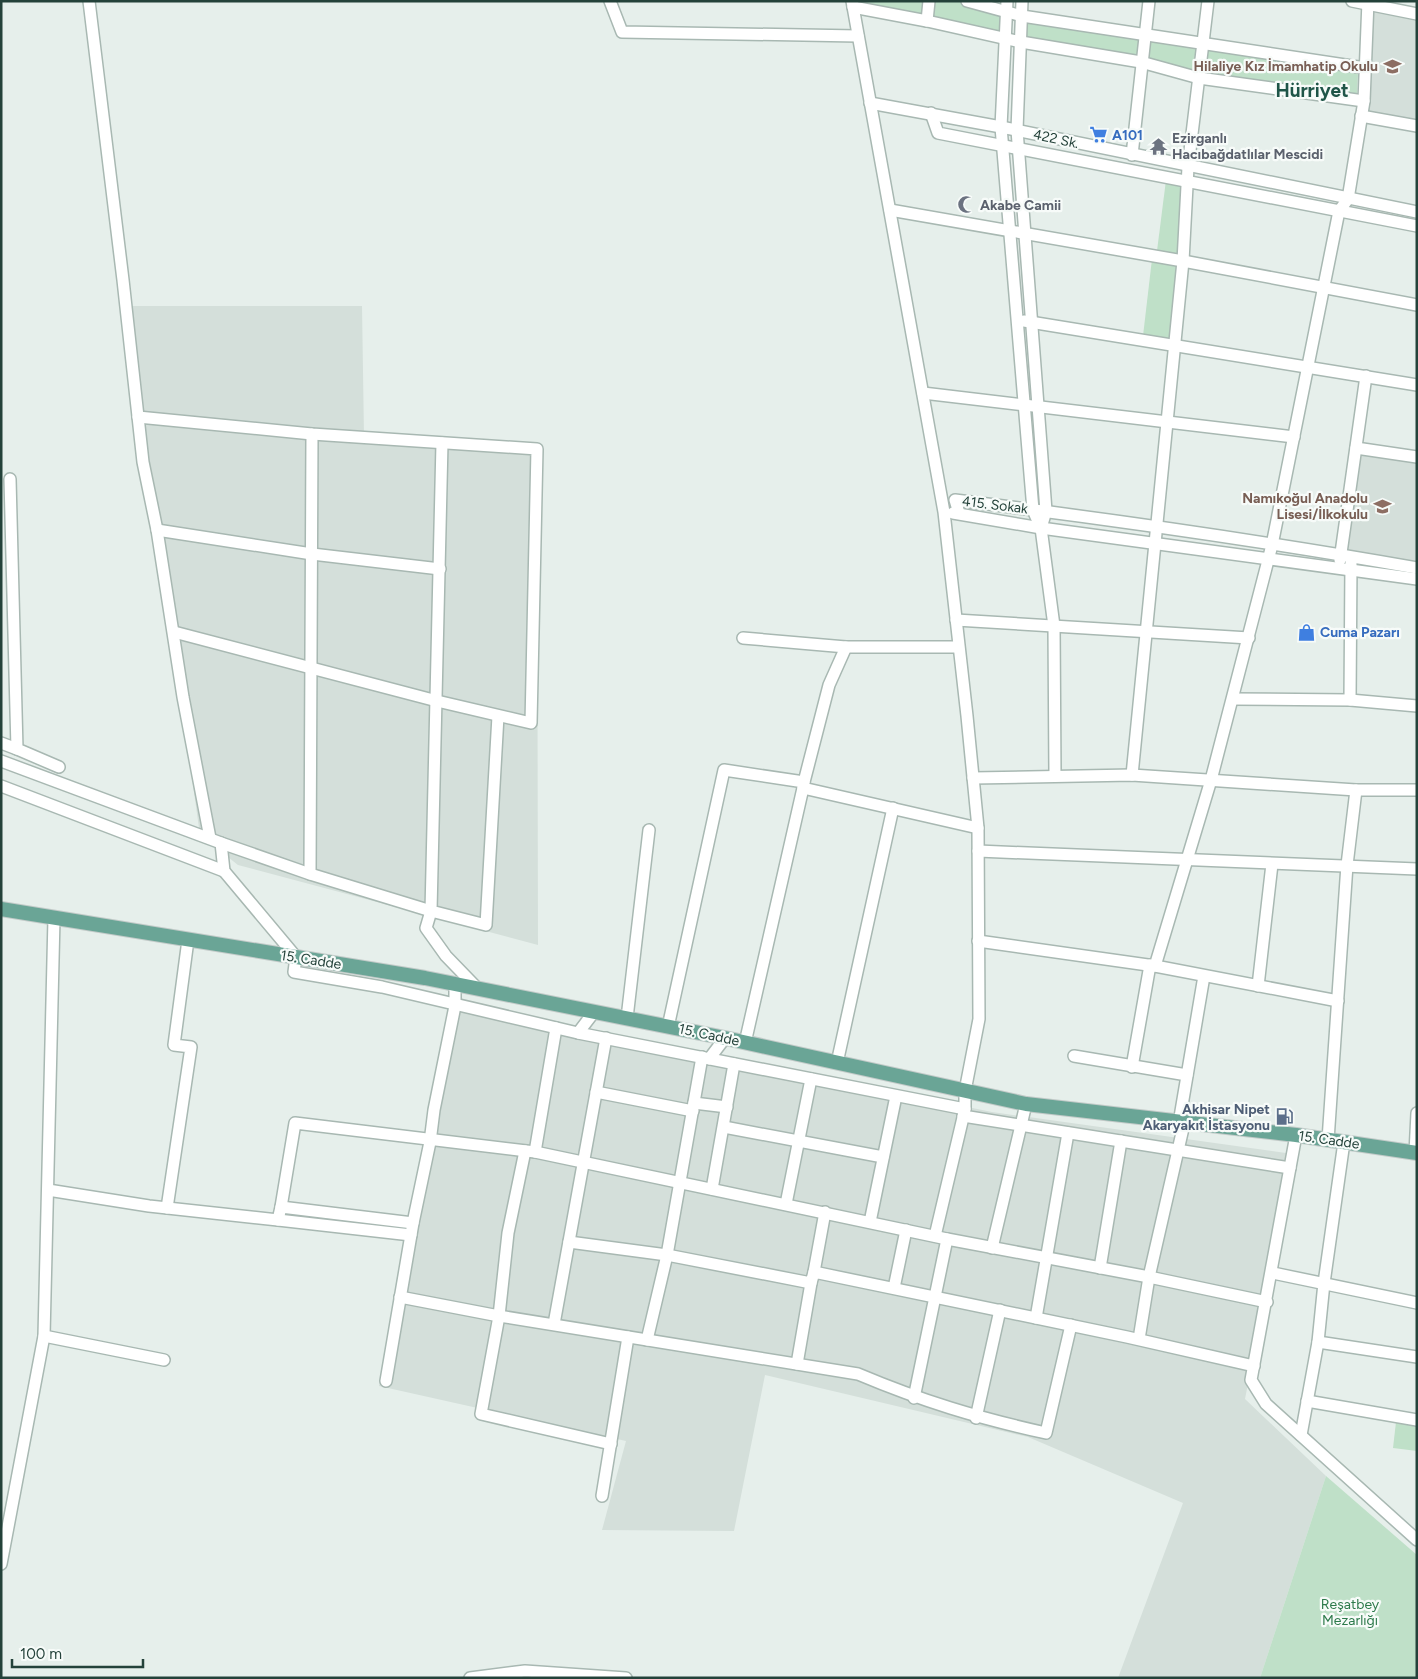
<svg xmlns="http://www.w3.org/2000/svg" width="1418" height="1679" viewBox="0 0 1418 1679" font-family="Figtree,sans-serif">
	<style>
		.built { fill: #d4dfda }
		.green { fill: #bfe0c8 }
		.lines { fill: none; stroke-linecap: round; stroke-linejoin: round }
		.minor-casing { stroke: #a8b8b2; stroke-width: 14 }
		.major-casing { stroke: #c2cac8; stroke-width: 16 }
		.minor { stroke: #fff; stroke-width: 11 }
		.major { stroke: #6aa596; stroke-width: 14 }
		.labels { text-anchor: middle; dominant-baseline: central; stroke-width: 4.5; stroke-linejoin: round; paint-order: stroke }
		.education-label { font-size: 14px; font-weight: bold; fill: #785e54; stroke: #f7fbf9; text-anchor: end }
		.shop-label { font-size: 14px; font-weight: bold; fill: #366cbe; stroke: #f7fbf9; text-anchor: start }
		.worship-label { font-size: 14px; font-weight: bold; fill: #5b616d; stroke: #f7fbf9; text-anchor: start }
		.street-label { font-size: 14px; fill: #24423a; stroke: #f7fbf9 }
		.service-label { font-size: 14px; font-weight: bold; fill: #4e5e75; stroke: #f7fbf9; text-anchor: end }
		.park-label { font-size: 14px; fill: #2d7a4b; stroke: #f7fbf9 }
		.district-label { font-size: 19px; font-weight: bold; fill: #1f5548; stroke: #f7fbf9 }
	</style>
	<rect width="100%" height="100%" fill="#e6efeb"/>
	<!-- built -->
	<g class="built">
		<polygon points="1370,8 1417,18 1417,123 1364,114"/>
		<polygon points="126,306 362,306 364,437 537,449 538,945 238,865 200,835"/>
		<polygon points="1356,448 1417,457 1417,568 1340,555"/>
		<polygon points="451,1002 992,1112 1293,1154 1245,1399 1326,1476 1260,1678 1118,1678 1183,1503 1028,1437 765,1375 734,1531 602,1530 626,1441 379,1386"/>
	</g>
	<!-- green -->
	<g class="green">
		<polygon points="852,1 967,1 1006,12 1005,39"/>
		<polygon points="1024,19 1141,37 1138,59 1024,40"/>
		<polygon points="1149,40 1196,46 1193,72 1146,59"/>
		<polygon points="1206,48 1358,73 1357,94 1203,74"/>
		<polygon points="1166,180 1185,184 1180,255 1157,251"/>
		<polygon points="1152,259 1179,264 1170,340 1143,336"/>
		<polygon points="1396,1422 1417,1423 1417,1451 1393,1448"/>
		<polygon points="1326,1476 1417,1555 1417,1678 1260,1678"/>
	</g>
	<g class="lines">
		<defs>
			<g id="minor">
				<polyline points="89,1 123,280 143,462 157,530 183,697 210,838"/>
				<polyline points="610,1 622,32 858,36"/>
				<polyline points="852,1 944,512 967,716 978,828 979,1019 965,1091 965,1109 935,1236"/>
				<polyline points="967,1 1022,16 1365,68"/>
				<polyline points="1007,1 1001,127 1033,510 1041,528 1054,626 1055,776"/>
				<polyline points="1022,1 1017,130 1046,511 1041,528"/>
				<polyline points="1352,1 1417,14"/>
				<polyline points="853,7 927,21 1021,42 1141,62 1199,78 1364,101"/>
				<polyline points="927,21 929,1"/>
				<polyline points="870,103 1001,127 1417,212"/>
				<polyline points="931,113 938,133 1417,226"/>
				<polyline points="1361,116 1417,126"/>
				<polyline points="1132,155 1149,1"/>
				<polyline points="890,210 1183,261 1417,305"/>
				<polyline points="1024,321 1417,385"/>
				<polyline points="923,393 1294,437"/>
				<polyline points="138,417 312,434 537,449 531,723 437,701 174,632"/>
				<polyline points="442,443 431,911 486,925 498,716"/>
				<polyline points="1356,448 1417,457"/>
				<polyline points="10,479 17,749 59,767"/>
				<polyline points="953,513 1041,528 1417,579"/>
				<path d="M959,513L955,500C1110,519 1263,541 1417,568"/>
				<polyline points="157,530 312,554 440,569"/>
				<polyline points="1340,560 1366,376"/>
				<polyline points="956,620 1249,638"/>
				<polyline points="743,638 846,647 958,647"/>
				<polyline points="1233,699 1350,700 1417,706"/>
				<polyline points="1350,700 1351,563"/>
				<polyline points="1,743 17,749"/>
				<polyline points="1,761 221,843 224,871 296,957 294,972 382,987 578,1033 965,1109"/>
				<polyline points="1132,775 1183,261 1188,167 1208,1"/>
				<polyline points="973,778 1132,775 1356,790 1417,790"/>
				<polyline points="804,782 829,685 846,647"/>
				<polyline points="1,786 224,871"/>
				<polyline points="221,843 310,874 431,911 426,928 446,956 477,988"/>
				<polyline points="978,851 1417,869"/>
				<polyline points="310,874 312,434"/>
				<polyline points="978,941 1155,966 1338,1001"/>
				<polyline points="1155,966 1211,780 1272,545 1339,211 1348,199 1364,101 1368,1"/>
				<polyline points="1258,986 1272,864"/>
				<polyline points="627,1018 649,830"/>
				<polyline points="668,1027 724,770 804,782 803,788 978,828"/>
				<polyline points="578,1033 594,1012"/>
				<polyline points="745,1043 803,788"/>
				<polyline points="1074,1056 1187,1075"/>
				<polyline points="709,1059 725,1038"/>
				<polyline points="837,1063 893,808"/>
				<polyline points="1132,1067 1150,965"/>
				<polyline points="596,1092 693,1111"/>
				<polyline points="694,1103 727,1107"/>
				<polyline points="963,1116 1290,1168"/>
				<polyline points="1179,1123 1204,976"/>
				<polyline points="724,1127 883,1157"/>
				<polyline points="1296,1135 1251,1380 1266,1404 1417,1540"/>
				<polyline points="1328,1140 1347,865 1356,790"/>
				<polyline points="525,1151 508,1233 499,1316 481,1414 611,1444"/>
				<polyline points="535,1152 556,1028"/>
				<polyline points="1415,1153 1417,1113"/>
				<polyline points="712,1189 734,1064"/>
				<polyline points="48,1190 149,1206 278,1220 281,1207"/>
				<polyline points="786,1204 811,1079"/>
				<polyline points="167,1208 191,1047 174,1045 188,940"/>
				<polyline points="278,1220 411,1235"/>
				<polyline points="870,1222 896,1096"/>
				<polyline points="413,1223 281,1207 295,1123 535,1152 947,1239 1149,1277 1267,1302"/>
				<polyline points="569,1242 667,1255 811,1283 814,1272 1127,1337 1254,1366"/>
				<polyline points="992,1248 1026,1104"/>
				<polyline points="1100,1268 1121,1141"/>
				<polyline points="814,1272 825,1212"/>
				<polyline points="1273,1273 1417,1303"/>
				<polyline points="894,1288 906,1230"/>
				<path d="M400,1297L499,1316L858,1374C922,1401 978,1418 1046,1433L1071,1325"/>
				<polyline points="1036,1318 1068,1133"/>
				<polyline points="554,1324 606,1038"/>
				<polyline points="44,1336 164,1360"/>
				<polyline points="1139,1339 1149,1277 1184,1124"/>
				<polyline points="647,1340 667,1255 702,1057"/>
				<polyline points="1318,1342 1417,1357"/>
				<polyline points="797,1364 811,1283"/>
				<polyline points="386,1381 413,1223 430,1142 434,1110 455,1006 455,984"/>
				<polyline points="914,1398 947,1239"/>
				<polyline points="1307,1401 1417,1420"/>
				<polyline points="976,1418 1000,1310"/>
				<polyline points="1301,1435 1318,1342 1324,1283 1344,1142"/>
				<polyline points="602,1496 628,1337"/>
				<polyline points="1,1564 44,1336 54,918"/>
				<polyline points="470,1678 525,1671 626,1678"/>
			</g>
			<polyline id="major" points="1,909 425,978 725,1038 1026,1104 1296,1135 1417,1153"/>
		</defs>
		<!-- minor casing -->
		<use href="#minor" class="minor-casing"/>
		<!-- major casing -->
		<use href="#major" class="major-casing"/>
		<!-- minor -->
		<use href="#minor" class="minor"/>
		<!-- major -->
		<use href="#major" class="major"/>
	</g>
	<!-- icons -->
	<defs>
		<symbol id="school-bare" viewBox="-9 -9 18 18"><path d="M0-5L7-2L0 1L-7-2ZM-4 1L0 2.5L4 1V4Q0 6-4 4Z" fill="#8d6e63" stroke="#f7fbf9" stroke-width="2.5" paint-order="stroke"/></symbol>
		<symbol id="supermarket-bare" viewBox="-9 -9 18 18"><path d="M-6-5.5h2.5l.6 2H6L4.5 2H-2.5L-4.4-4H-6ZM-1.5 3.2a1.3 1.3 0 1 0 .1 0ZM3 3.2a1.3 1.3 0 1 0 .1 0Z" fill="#3f7fe0" stroke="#f7fbf9" stroke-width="2.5" paint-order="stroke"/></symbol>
		<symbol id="temple-bare" viewBox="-9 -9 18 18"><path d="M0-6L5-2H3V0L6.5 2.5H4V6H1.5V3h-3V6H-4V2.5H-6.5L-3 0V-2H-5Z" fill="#6b7280" stroke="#f7fbf9" stroke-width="2.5" paint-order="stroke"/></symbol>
		<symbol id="mosque-bare" viewBox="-9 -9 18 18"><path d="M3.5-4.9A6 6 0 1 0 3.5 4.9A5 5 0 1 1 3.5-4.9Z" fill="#6b7280" stroke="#f7fbf9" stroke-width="2.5" paint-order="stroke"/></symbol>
		<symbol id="shop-bare" viewBox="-9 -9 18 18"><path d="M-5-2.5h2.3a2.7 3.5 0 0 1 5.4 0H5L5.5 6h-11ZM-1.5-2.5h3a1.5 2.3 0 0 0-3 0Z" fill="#3f7fe0" stroke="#f7fbf9" stroke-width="2.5" paint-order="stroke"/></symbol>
		<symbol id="fuel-bare" viewBox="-9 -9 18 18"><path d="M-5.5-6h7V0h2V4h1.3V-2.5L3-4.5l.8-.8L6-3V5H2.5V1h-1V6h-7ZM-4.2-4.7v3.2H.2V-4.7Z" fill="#5c6f8a" stroke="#f7fbf9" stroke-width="2.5" paint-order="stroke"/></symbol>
	</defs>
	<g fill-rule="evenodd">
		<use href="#school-bare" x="1380" y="54" width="25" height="25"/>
		<use href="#supermarket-bare" x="1086" y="122" width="25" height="25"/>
		<use href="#temple-bare" x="1146" y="134" width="25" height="25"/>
		<use href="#mosque-bare" x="954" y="192" width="25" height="25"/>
		<use href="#school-bare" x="1370" y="494" width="25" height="25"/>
		<use href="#shop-bare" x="1294" y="620" width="25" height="25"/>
		<use href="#fuel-bare" x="1272" y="1104" width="25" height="25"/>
	</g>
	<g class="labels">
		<!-- education labels -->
		<g class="education-label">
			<text x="1378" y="66">Hilaliye Kız İmamhatip Okulu</text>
			<text x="1368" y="498">Namıkoğul Anadolu<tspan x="1368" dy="16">Lisesi/İlkokulu</tspan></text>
		</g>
		<!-- shop labels -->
		<g class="shop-label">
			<text x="1112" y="135">A101</text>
			<text x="1320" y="632">Cuma Pazarı</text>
		</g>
		<!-- worship labels -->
		<g class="worship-label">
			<text x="1172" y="138">Ezirganlı<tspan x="1172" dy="16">Hacıbağdatlılar Mescidi</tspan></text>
			<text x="980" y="205">Akabe Camii</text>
		</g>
		<!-- street labels -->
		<g class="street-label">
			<text transform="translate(1056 139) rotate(12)">422 Sk.</text>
			<text transform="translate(995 505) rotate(7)">415. Sokak</text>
			<text transform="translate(311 960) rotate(9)">15. Cadde</text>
			<text transform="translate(709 1035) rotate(12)">15. Cadde</text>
			<text transform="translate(1329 1140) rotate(8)">15. Cadde</text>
		</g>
		<!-- service labels -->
		<g class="service-label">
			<text x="1270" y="1109">Akhisar Nipet<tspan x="1270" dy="16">Akaryakıt İstasyonu</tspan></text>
		</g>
		<!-- park labels -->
		<g class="park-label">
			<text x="1350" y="1604">Reşatbey<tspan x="1350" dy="16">Mezarlığı</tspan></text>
		</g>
		<!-- district labels -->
		<g class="district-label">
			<text x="1312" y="90">Hürriyet</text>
		</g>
	</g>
	<!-- border -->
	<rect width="1418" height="1679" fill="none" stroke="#24423a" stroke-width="5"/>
	<!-- scale -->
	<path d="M12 1659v8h131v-8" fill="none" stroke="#24423a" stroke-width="2.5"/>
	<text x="20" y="1659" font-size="15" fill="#24423a" stroke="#f7fbf9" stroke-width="4" paint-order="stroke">100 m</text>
</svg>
